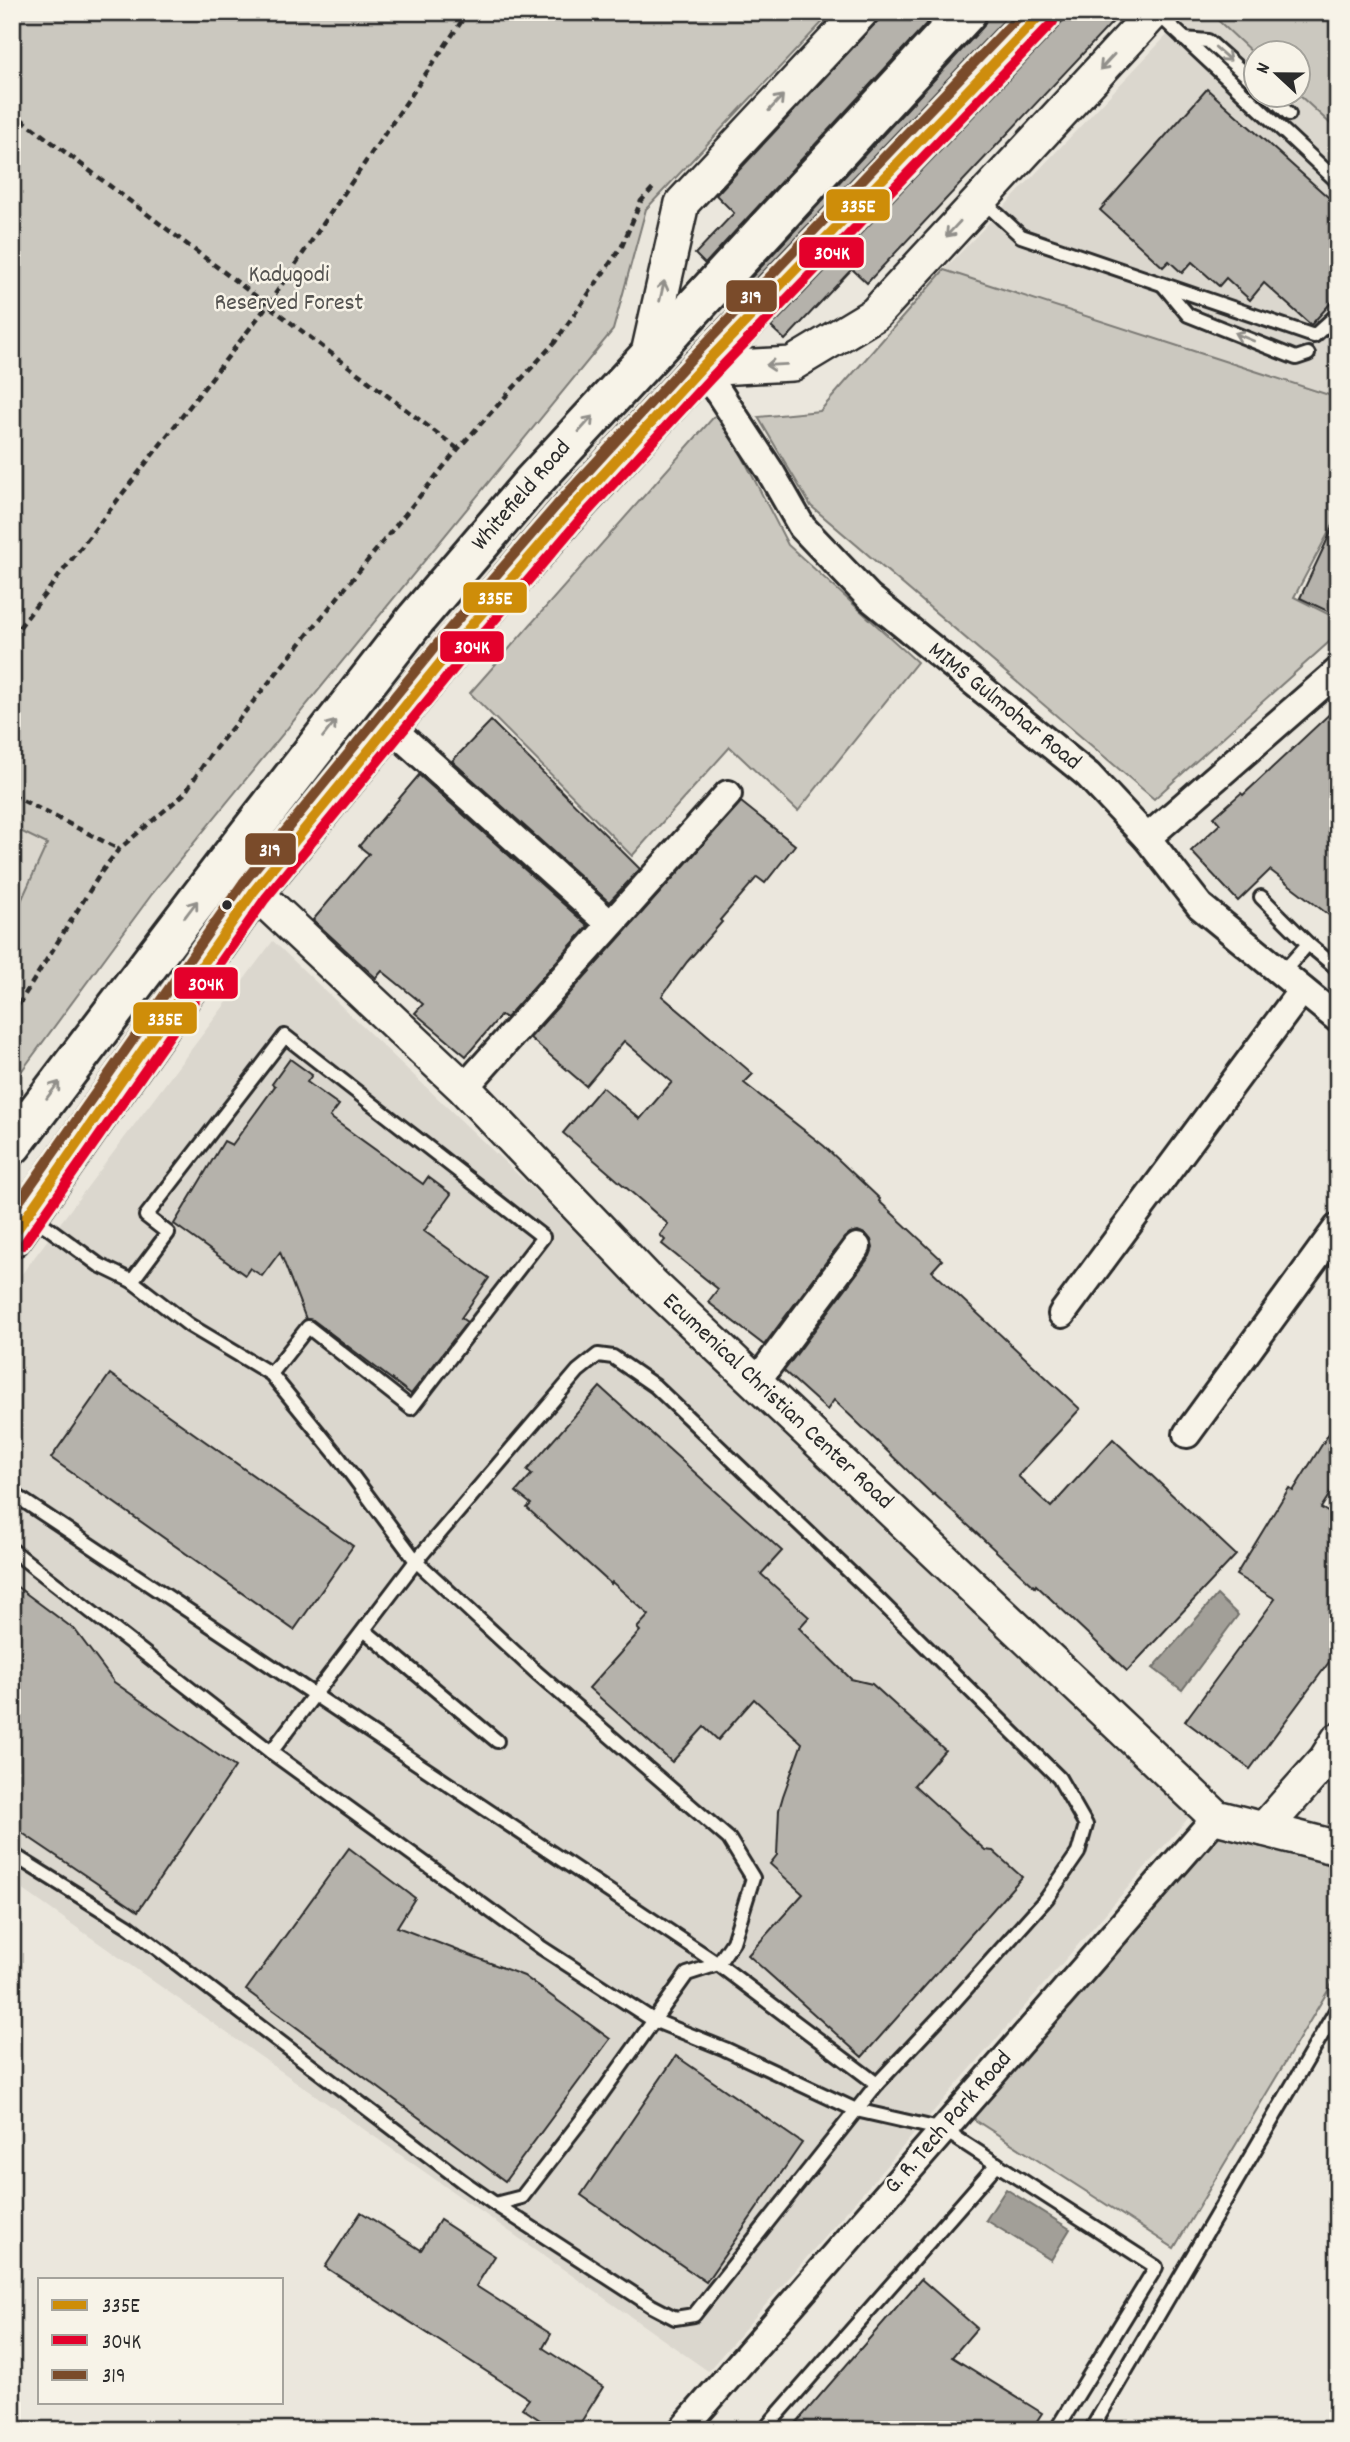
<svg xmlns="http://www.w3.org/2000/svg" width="1350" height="2442" viewBox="0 0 1350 2442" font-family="Dekko,sans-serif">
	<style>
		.built { fill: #dbd7ce }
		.green { fill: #cbc8bf; stroke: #7b7a75; stroke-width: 2 }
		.water { fill: #a29f98; stroke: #72716c; stroke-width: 2 }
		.building { fill: #b5b2ab; stroke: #2b2b2b; stroke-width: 2 }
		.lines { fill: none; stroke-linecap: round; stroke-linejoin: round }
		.service-casing { stroke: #2b2b2b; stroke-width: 18 }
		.minor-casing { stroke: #2b2b2b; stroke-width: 32 }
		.tertiary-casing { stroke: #2b2b2b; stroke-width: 38 }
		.primary-casing { stroke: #2b2b2b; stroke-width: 44 }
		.path { stroke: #2b2b2b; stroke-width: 4.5; stroke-dasharray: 7 5; stroke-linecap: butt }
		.service { stroke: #f7f3e8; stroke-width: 12 }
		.minor { stroke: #f7f3e8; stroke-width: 26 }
		.tertiary { stroke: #f7f3e8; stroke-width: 33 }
		.primary { stroke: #f7f3e8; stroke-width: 38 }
		.bus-1-casing { stroke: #f7f3e8; stroke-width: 16 }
		.bus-2-casing { stroke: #f7f3e8; stroke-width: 16 }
		.bus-3-casing { stroke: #f7f3e8; stroke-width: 16 }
		.bus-1 { stroke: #ce8d09; stroke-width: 10 }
		.bus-2 { stroke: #e4002b; stroke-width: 10 }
		.bus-3 { stroke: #7a4b2a; stroke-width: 10 }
		.oneway { stroke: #918f8a }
		.bus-dot { fill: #2b2b2b; stroke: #f7f3e8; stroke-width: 2.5 }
		.labels { text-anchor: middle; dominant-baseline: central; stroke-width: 5; stroke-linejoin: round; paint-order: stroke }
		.park-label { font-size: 24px; fill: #535250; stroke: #f7f3e8 }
		.street-label { font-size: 24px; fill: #2b2b2b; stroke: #f7f3e8 }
		.line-badge { stroke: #f7f3e8; stroke-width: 2.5 }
		.badge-label { font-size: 19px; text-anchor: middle; font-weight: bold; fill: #fff }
	</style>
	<rect width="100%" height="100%" fill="#ebe7dd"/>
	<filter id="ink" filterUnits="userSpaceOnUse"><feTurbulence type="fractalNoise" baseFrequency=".0143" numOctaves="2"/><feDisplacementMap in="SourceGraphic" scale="14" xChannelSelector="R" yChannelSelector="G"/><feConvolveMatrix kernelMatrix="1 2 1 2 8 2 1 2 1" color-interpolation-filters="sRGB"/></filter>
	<g filter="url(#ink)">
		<!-- built -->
		<g class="built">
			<polygon points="1189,12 1209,12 1255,55 1256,94 1298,94 1338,131 1338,398 944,270"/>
			<polygon points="12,827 48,844 12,921"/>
			<polygon points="273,941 1190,1816 708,2371 12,1882 12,1287"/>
		</g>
		<!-- green -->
		<g class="green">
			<polygon points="12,12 832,12 646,209 613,330 152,894 12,1084 12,921 47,844 12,827"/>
			<polygon points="1209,12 1338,12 1338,124 1335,128 1298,94 1298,52 1256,52 1255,55"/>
			<polygon points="944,270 1338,398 1338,515 1294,597 1338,619 1338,634 1154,799 811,506 758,417 820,411"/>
			<polygon points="719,411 788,545 917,662 798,811 730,747 632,856 470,693"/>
			<polygon points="1219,1834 1338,1865 1338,1974 1174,2248 972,2118"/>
		</g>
		<!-- water -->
		<g class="water">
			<polygon points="1217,1595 1238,1615 1182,1690 1153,1668"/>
			<polygon points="1006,2189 1070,2229 1051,2260 986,2220"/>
		</g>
		<!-- building -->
		<g class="building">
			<polygon points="886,12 937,12 705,264 695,254 734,213 716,195"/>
			<polygon points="988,12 1012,12 739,297 736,294 983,27"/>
			<polygon points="1064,12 1122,12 867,283 852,269 785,340 771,327 1059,27"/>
			<polygon points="1207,89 1338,206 1338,295 1311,325 1264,283 1250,300 1226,278 1219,286 1192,262 1182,273 1169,261 1163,267 1100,210"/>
			<polygon points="1338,517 1338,616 1300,598"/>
			<polygon points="1338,706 1338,922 1270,870 1238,901 1191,851 1220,824 1214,817 1241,793 1243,795"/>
			<polygon points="491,721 640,869 609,902 452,761"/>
			<polygon points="419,775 588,926 506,1018 501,1015 466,1056 415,1013 423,1004 382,971 376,978 313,920 369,854 359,846"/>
			<polygon points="741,802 795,845 765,883 757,877 720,920 722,922 687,962 662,996 753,1074 744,1083 824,1146 880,1199 879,1201 942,1260 932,1271 1080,1409 1018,1476 1051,1507 1113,1439 1236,1555 1127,1671 1036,1585 1035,1587 934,1494 933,1495 834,1400 827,1410 784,1371 870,1256 873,1248 871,1240 867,1235 858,1231 850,1233 844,1238 764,1345 708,1302 718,1289 662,1244 665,1240 660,1235 668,1224 563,1133 602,1087 640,1119 672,1082 624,1041 586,1086 530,1038"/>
			<polygon points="290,1059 312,1075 307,1082 339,1105 330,1117 423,1184 428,1177 451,1194 424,1231 489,1278 461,1318 467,1322 411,1394 313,1320 306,1319 280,1252 262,1276 250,1268 245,1275 174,1224 224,1141 232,1145 275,1086 272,1084"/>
			<polygon points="110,1374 353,1546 294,1630 51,1458"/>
			<polygon points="600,1387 782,1551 761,1574 809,1617 799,1628 851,1679 872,1684 945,1750 914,1785 985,1850 993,1851 1022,1877 862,2057 748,1955 803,1894 770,1864 777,1855 779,1810 783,1796 802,1743 754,1699 718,1740 704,1727 672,1762 589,1688 640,1631 637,1628 649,1615 612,1582 611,1584 527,1508 531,1504 516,1492 532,1474 527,1470"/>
			<polygon points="1338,1419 1338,1481 1321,1508 1338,1518 1338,1650 1250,1769 1185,1721 1275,1599 1236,1575 1289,1488 1293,1491"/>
			<polygon points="12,1583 75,1630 114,1682 235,1767 138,1911 12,1826"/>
			<polygon points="349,1848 415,1898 397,1927 524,1976 610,2039 505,2181 246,1990"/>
			<polygon points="676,2056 802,2143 706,2282 581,2195"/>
			<polygon points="361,2212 421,2250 440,2220 495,2256 476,2286 551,2334 543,2348 603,2387 576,2430 555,2430 522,2408 529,2399 325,2267"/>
			<polygon points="921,2279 977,2328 952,2357 1042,2413 1031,2430 790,2430"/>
		</g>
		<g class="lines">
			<defs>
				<g id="service">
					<polyline points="1156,12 1338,182"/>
					<polyline points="1184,39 1208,41 1256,84"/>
					<polyline points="1268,94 1289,114"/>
					<polyline points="982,200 1021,236 1314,336 1338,314"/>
					<polyline points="1163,285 1188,315 1296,358 1308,354"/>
					<polyline points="1261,897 1308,944 1338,969"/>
					<polyline points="1282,973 1308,944"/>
					<polyline points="132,1281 168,1233 146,1216 285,1036 543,1237 411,1408 308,1327 271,1374"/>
					<polyline points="12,1493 718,1964 877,2084"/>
					<polyline points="12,1550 271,1752 416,1561 578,1371 598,1355 613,1357 655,1386 879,1600 1059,1778 1086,1825 1078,1853 1047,1898 954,2002 877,2084 694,2315 675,2318 652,2306 495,2204"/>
					<polyline points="364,1630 497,1741"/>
					<polyline points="271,1752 542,1948 653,2020 725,2049 856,2110 944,2130 1156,2267 1056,2430"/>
					<polyline points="12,1854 128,1926 462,2181 495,2204 522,2197 597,2100 687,1974 718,1964 733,1942 753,1878 729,1839 536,1672 416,1561 340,1459 271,1374 189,1325 132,1281 99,1265 32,1216"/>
					<polyline points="764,2430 997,2164"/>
					<polyline points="1091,2430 1338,2007"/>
				</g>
				<g id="minor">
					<polyline points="700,369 719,393 770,471 802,527 869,597 1088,775 1147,838 1200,906 1338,1019"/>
					<polyline points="388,725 610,924"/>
					<polyline points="1147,838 1338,671"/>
					<polyline points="464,1088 728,794"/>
					<polyline points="1062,1314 1302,990"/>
					<polyline points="756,1382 857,1247"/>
					<polyline points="1187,1434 1338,1227"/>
					<polyline points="682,2430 1216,1817"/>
				</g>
				<g id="tertiary">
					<polyline points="647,358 682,203 861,12"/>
					<polyline points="700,369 792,364 875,314 1154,12"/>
					<polyline points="254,891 464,1088 652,1284 1216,1817 1338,1848"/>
					<polyline points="1264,1829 1326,1759 1338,1740"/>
				</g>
				<g id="primary">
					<polyline points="12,1145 223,867 416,619 531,484 967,12"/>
					<polyline points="12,1237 254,891 463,635 567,514 700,369 1043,12"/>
				</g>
			</defs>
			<!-- service casing -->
			<use href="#service" class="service-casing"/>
			<!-- minor casing -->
			<use href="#minor" class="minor-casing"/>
			<!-- tertiary casing -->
			<use href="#tertiary" class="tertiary-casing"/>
			<!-- primary casing -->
			<use href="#primary" class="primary-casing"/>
			<!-- path -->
			<g class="path">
				<polyline points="12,112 458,449"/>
				<polyline points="12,637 267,306 468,12"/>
				<polyline points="12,795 119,849"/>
				<polyline points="12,1015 102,871 119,849 184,794 210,755 458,449 555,342 622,246 641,201 653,188"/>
			</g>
			<!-- service -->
			<use href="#service" class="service"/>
			<!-- minor -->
			<use href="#minor" class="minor"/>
			<!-- tertiary -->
			<use href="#tertiary" class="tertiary"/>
			<!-- primary -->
			<use href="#primary" class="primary"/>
			<defs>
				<polyline id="bus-1" points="12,1237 254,891 463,635 567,514 700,369 1043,12"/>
				<polyline id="bus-2" points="23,1245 265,899 474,644 577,523 710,379 1053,22"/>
				<polyline id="bus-3" points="12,1212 243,883 452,626 557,505 690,360 1023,12"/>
			</defs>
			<!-- bus-1 casing -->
			<use href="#bus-1" class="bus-1-casing"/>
			<!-- bus-2 casing -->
			<use href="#bus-2" class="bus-2-casing"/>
			<!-- bus-3 casing -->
			<use href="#bus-3" class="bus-3-casing"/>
			<!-- bus-1 -->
			<use href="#bus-1" class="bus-1"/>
			<!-- bus-2 -->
			<use href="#bus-2" class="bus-2"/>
			<!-- bus-3 -->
			<use href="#bus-3" class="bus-3"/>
		</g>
		<!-- one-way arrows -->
		<defs><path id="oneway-shaft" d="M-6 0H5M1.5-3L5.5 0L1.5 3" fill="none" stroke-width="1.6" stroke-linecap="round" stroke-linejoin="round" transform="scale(1.75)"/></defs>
		<g class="oneway">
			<use href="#oneway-shaft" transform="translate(1223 54) rotate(42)"/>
			<use href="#oneway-shaft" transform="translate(1107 62) rotate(133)"/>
			<use href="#oneway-shaft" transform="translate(776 103) rotate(-47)"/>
			<use href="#oneway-shaft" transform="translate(953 229) rotate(133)"/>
			<use href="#oneway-shaft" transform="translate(662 291) rotate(-77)"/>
			<use href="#oneway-shaft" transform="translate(1244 337) rotate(-158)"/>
			<use href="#oneway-shaft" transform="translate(776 365) rotate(177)"/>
			<use href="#oneway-shaft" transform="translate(586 424) rotate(-48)"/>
			<use href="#oneway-shaft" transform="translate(329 729) rotate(-52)"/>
			<use href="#oneway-shaft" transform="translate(191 909) rotate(-53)"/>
			<use href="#oneway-shaft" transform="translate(53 1090) rotate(-53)"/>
		</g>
	</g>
	<!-- markers -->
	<circle class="bus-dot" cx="227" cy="905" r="6"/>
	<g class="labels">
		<!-- park labels -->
		<g class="park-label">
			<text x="289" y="276">Kadugodi<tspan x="289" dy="28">Reserved Forest</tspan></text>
		</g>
		<!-- street labels -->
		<g class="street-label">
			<text transform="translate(522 496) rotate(-49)">Whitefield Road</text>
			<text transform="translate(1004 707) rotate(39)">MIMS Gulmohar Road</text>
			<text transform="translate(777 1402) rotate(43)">Ecumenical Christian Center Road</text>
			<text transform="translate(949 2123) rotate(-49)">G. R. Tech Park Road</text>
		</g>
	</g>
	<g class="line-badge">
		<rect x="825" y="188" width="66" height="34" rx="7" fill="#ce8d09"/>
		<rect x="798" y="236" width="67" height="33" rx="7" fill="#e4002b"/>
		<rect x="725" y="279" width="53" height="34" rx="7" fill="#7a4b2a"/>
		<rect x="462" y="581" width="66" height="33" rx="7" fill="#ce8d09"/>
		<rect x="439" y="630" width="66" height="33" rx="7" fill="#e4002b"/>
		<rect x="244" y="832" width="53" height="34" rx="7" fill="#7a4b2a"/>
		<rect x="173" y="966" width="66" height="34" rx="7" fill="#e4002b"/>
		<rect x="132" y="1001" width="66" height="34" rx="7" fill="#ce8d09"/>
	</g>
	<g class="badge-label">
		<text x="858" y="212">335E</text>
		<text x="832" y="259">304K</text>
		<text x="751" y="303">319</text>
		<text x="495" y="604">335E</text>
		<text x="472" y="653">304K</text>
		<text x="270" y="856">319</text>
		<text x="206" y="990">304K</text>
		<text x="165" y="1025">335E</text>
	</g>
	<!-- margin -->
	<rect width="1350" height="2442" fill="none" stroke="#f7f3e8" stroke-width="42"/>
	<rect x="21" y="21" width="1308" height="2400" fill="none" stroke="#2b2b2b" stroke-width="2.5" filter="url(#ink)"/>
	<!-- legend -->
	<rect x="38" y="2278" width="245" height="126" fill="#f7f3e8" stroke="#a5a39c" stroke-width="2"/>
	<rect x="52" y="2300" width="35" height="10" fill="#ce8d09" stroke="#a5a39c" stroke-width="2"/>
	<text x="102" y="2312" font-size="21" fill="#2b2b2b">335E</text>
	<rect x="52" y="2335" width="35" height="10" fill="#e4002b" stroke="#a5a39c" stroke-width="2"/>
	<text x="102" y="2348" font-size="21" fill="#2b2b2b">304K</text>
	<rect x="52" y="2370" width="35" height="10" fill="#7a4b2a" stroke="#a5a39c" stroke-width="2"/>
	<text x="102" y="2382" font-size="21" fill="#2b2b2b">319</text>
	<!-- north arrow -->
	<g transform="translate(1277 74) rotate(292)"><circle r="33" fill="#f7f3e8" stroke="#a5a39c" stroke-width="2"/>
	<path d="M0-5L12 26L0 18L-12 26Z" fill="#2b2b2b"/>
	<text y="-10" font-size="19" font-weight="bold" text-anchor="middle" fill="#2b2b2b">N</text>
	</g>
</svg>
